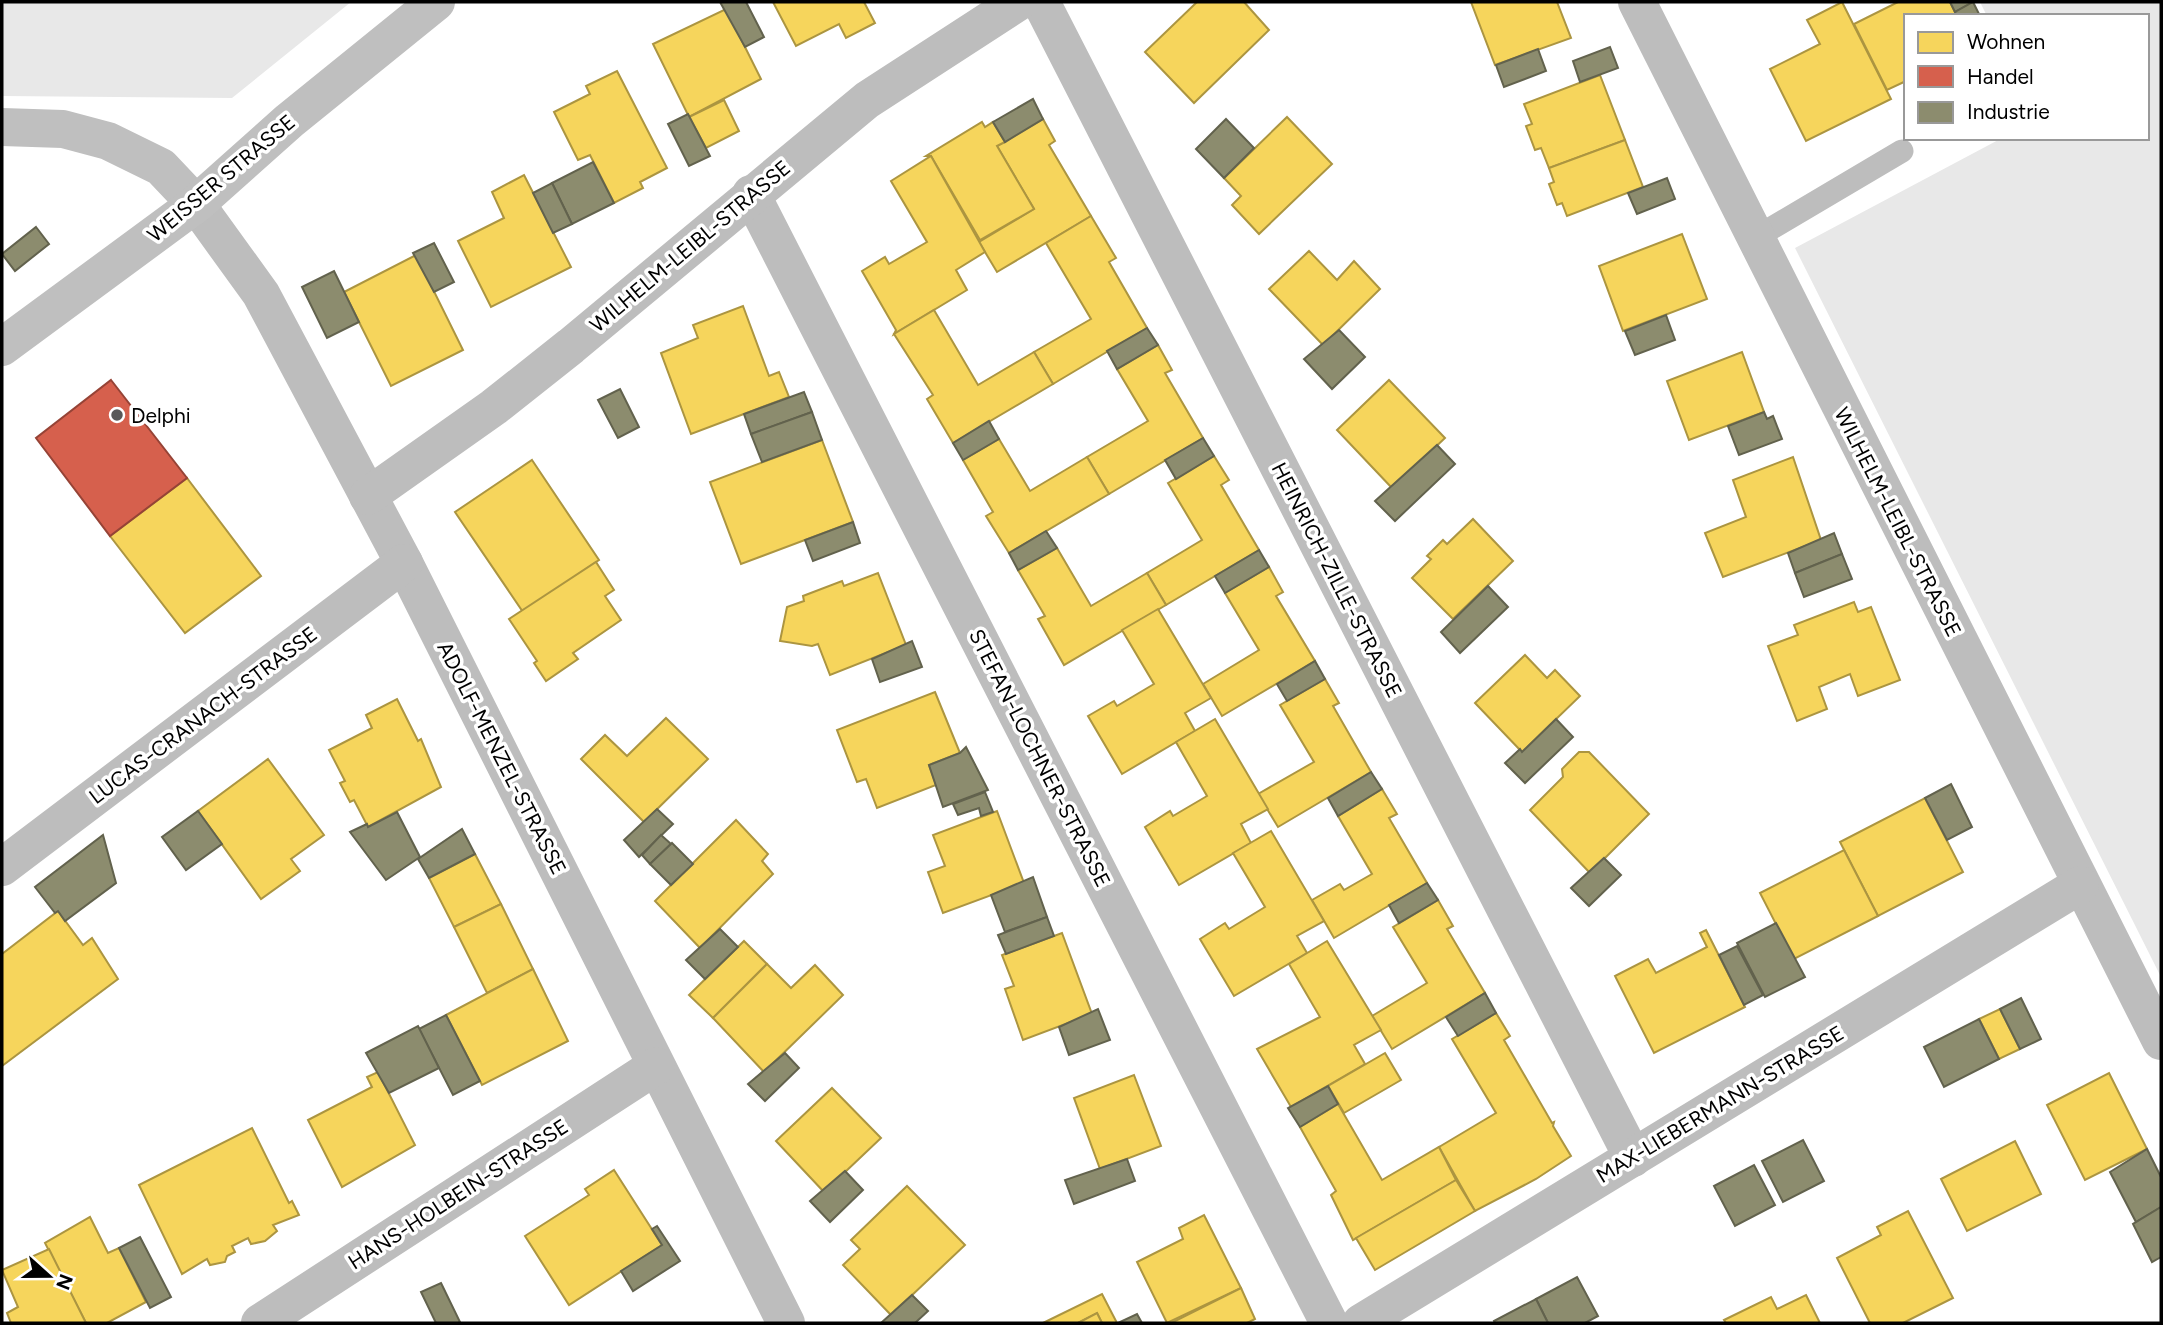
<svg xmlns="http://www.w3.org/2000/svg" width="2163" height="1325" viewBox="0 0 2163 1325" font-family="Figtree,sans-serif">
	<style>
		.green { fill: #e8e8e8 }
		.homes { fill: #f6d55c; stroke: #ac9540; stroke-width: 2 }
		.shops { fill: #d6604d; stroke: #964336; stroke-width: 2 }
		.industry { fill: #8c8c6e; stroke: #62624d; stroke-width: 2 }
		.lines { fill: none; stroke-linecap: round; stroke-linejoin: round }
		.lane { stroke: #bdbdbd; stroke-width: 23 }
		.street { stroke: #bdbdbd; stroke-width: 38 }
		.secondary { stroke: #bfbfbf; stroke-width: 38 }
		.poi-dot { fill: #595959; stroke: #fff; stroke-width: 2.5 }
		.labels { text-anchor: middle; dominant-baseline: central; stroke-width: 7; stroke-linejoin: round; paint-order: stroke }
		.street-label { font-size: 21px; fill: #000; stroke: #fff }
		.poi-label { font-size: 21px; fill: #000; stroke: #fff; text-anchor: start }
	</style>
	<rect width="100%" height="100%" fill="#fff"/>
	<!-- green -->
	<g class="green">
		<polygon points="2,2 351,2 232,98 2,96"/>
		<polygon points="1980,2 2161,2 2161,977 1795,248 2002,138 2147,138 2147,16 1987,16"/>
	</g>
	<!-- homes -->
	<g class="homes">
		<polygon points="773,2 864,2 875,23 846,38 839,24 796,46"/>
		<polygon points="1197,2 1244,2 1269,30 1194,103 1145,52"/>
		<polygon points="1471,2 1557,2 1571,38 1495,65"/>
		<polygon points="1842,2 1891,99 1806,141 1770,69 1820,44 1807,20"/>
		<polygon points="1898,2 1950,2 1957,16 1906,16 1906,81 1887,90 1854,24"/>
		<polygon points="726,9 761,79 689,117 653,44"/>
		<polygon points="617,71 667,168 640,182 643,188 614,203 590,155 578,160 554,112 590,94 586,86"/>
		<polygon points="1600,75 1625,140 1549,168 1541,148 1535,150 1526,126 1532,124 1524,104"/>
		<polygon points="724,100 739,131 706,148 689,117"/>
		<polygon points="1287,117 1332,164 1259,234 1232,205 1241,196 1224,178"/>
		<polygon points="1043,119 1055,141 1049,145 1091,216 997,272 979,242 1034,209 997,146"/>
		<polygon points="982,122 985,127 993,122 1005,142 997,146 1034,209 980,240 931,156 926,156"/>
		<polygon points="1625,140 1643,187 1567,216 1562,203 1557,205 1549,184 1554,182 1549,168"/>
		<polygon points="931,156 985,252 956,270 967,290 894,334 896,330 862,271 885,257 889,264 927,242 891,181"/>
		<polygon points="524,175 571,267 491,307 458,241 504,218 492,192"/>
		<polygon points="1091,216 1116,258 1109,262 1147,328 1053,384 1034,352 1091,319 1046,243"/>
		<polygon points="1682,234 1707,299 1623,331 1599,266"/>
		<polygon points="1309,251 1337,280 1354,261 1380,289 1323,345 1269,289"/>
		<polygon points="416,255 463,350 391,386 344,292"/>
		<polygon points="743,306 769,376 779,372 789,397 691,434 661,353 698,338 693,325"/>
		<polygon points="934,310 978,385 1034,352 1053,384 953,443 927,399 933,395 894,334"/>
		<polygon points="1158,345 1172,370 1165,373 1203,438 1109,494 1087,457 1148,421 1117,369"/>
		<polygon points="1742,352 1764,412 1689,440 1667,381"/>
		<polygon points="1389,380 1445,438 1392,488 1337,430"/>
		<polygon points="999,439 1030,491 1087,457 1109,494 1009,553 986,516 993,512 963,460"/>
		<polygon points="822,440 853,522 741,564 710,482"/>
		<polygon points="1214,456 1229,480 1221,485 1259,550 1166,605 1147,573 1202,540 1168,483"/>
		<polygon points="1793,457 1821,540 1723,577 1705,533 1746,517 1733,480"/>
		<polygon points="532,460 599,560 523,612 455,512"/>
		<polygon points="187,478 261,576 185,633 110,536"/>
		<polygon points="1473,519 1513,561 1453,619 1412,578 1431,559 1427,556 1443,540 1447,544"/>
		<polygon points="1057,548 1091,606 1147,573 1166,605 1064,665 1038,619 1045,616 1018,570"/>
		<polygon points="596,562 614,590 605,596 621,620 573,653 578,659 546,681 534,663 537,661 509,619"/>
		<polygon points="1269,567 1283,592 1276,596 1315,661 1222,716 1203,684 1259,650 1225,593"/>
		<polygon points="878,573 906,645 830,675 818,644 812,646 780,641 787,607 804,601 803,596 842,581 844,586"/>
		<polygon points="1854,602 1858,612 1871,607 1900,680 1858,696 1850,674 1819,687 1827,709 1797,721 1768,646 1798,635 1794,625"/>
		<polygon points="1158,609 1211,698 1185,713 1195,731 1122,774 1088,716 1114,701 1117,706 1154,684 1122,630"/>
		<polygon points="1525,655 1547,678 1555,670 1580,696 1522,752 1475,703"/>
		<polygon points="1325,679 1339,703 1333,706 1371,772 1278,827 1258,794 1314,762 1280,705"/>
		<polygon points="935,692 960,753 929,765 936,785 877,808 866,779 857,782 837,730"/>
		<polygon points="397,699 418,741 421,739 441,787 368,827 354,800 350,802 340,783 345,781 329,750 372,728 366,715"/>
		<polygon points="666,718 708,759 644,822 581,759 605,735 627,756"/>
		<polygon points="1215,719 1268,809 1241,824 1251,843 1179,885 1145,827 1170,811 1173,816 1207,796 1176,742"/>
		<polygon points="1579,752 1589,752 1649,814 1590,873 1530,810 1563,777 1562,769"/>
		<polygon points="268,759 324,835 291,859 300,871 261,899 198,811"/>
		<polygon points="1382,789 1397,814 1389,818 1427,883 1334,938 1312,900 1340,884 1344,890 1372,874 1338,816"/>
		<polygon points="1925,798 1963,872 1878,916 1840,842"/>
		<polygon points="997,811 1024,883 943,913 928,872 945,866 933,835"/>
		<polygon points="736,820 768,854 762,861 773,874 700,948 655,901"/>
		<polygon points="1271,831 1324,921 1297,936 1307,953 1234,996 1200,939 1225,923 1229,929 1265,907 1233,853"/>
		<polygon points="1844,850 1878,916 1794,959 1760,893"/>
		<polygon points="475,854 501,904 454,927 429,878"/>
		<polygon points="1438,900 1453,926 1447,929 1485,993 1392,1049 1372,1016 1427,983 1393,927"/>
		<polygon points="501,904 533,969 487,993 454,927"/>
		<polygon points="58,911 83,945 92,938 118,979 2,1066 2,954"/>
		<polygon points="1706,930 1745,1007 1654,1053 1615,976 1648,959 1656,973 1707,947 1700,933"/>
		<polygon points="1062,933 1092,1014 1023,1040 1005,989 1014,986 1002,955"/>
		<polygon points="744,941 767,964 713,1018 689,995"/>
		<polygon points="1327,941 1381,1030 1354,1045 1365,1064 1291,1107 1257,1049 1320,1017 1289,964"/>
		<polygon points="767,964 791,988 815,965 843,995 764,1072 713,1018"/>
		<polygon points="533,969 568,1041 482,1085 446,1015"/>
		<polygon points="2000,1009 2020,1049 1999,1059 1979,1019"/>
		<polygon points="1496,1013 1510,1036 1504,1040 1552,1123 1554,1122 1553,1126 1571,1156 1536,1179 1475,1211 1439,1147 1496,1113 1452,1039"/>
		<polygon points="1385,1053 1401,1080 1344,1113 1328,1086"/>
		<polygon points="378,1072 415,1145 342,1187 308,1120 372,1087 367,1077"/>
		<polygon points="2109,1073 2147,1149 2085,1180 2047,1105"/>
		<polygon points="1134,1075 1161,1146 1100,1169 1074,1098"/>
		<polygon points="832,1088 881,1138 824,1192 776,1141"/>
		<polygon points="1338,1104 1382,1180 1439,1147 1456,1180 1353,1240 1331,1195 1336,1191 1300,1127"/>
		<polygon points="252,1128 289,1203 292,1201 299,1215 273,1225 277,1231 265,1241 251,1244 248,1238 232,1246 235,1252 227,1256 225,1262 210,1265 207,1259 182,1274 139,1185"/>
		<polygon points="2015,1141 2041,1194 1967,1231 1941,1179"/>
		<polygon points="614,1170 662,1245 569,1305 525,1236 589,1195 585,1189"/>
		<polygon points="1456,1180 1475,1211 1375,1270 1356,1238"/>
		<polygon points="907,1186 965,1245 891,1315 843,1265 860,1249 851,1240"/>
		<polygon points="1908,1211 1953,1298 1903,1323 1870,1323 1837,1258 1881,1235 1877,1227"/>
		<polygon points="1204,1215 1241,1288 1167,1323 1137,1262 1183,1239 1179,1228"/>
		<polygon points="90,1217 108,1253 119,1248 146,1302 107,1323 86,1323 45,1243"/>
		<polygon points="49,1249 86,1323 11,1323 7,1313 18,1307 2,1270"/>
		<polygon points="1241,1288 1255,1319 1247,1323 1171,1323"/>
		<polygon points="1102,1294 1117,1323 1102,1323 1097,1313 1078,1323 1043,1323"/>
		<polygon points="1806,1295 1820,1323 1726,1323 1724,1320 1771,1297 1777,1309"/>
		<polygon points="1097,1313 1102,1323 1078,1323"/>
	</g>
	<!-- shops -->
	<polygon class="shops" points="111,380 187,478 110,536 36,438"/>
	<!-- industry -->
	<g class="industry">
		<polygon points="720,2 746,2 764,37 745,47"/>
		<polygon points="1950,2 1973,2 1955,12"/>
		<polygon points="1973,2 1980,16 1957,16 1955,12"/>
		<polygon points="1610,47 1618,68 1580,82 1573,61"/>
		<polygon points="1538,49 1546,71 1504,87 1496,65"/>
		<polygon points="1033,99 1043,119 1005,142 993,122"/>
		<polygon points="688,114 710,156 689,166 668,124"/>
		<polygon points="1226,119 1254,148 1224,178 1196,149"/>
		<polygon points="593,162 614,203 572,224 552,183"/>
		<polygon points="1667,178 1675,199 1637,214 1628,193"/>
		<polygon points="552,183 572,224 553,233 533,193"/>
		<polygon points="36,227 49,244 15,271 2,254"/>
		<polygon points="434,243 454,282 434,292 413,253"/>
		<polygon points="334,271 359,322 327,338 302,287"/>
		<polygon points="1666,315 1675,340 1635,355 1625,331"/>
		<polygon points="1147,328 1158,345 1117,369 1107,351"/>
		<polygon points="1339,330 1365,357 1332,389 1304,359"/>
		<polygon points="620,389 639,427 618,438 598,400"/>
		<polygon points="804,392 812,412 751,434 744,414"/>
		<polygon points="812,412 822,440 762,462 751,434"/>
		<polygon points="1764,412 1767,419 1773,416 1782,439 1739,455 1728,426"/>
		<polygon points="989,421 999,439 963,460 953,443"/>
		<polygon points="1203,438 1214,456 1176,479 1165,460"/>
		<polygon points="1437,445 1455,464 1395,521 1375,501"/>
		<polygon points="853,522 860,543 813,561 805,540"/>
		<polygon points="1046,531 1057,548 1018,570 1009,553"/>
		<polygon points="1834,533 1842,554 1795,573 1788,553"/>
		<polygon points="1259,550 1269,567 1225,593 1215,576"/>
		<polygon points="1842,554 1852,579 1804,597 1795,573"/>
		<polygon points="1488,586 1508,607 1460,653 1441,632"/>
		<polygon points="912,641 922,667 880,682 872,659"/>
		<polygon points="1315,661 1325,679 1287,701 1277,684"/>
		<polygon points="1556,719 1573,737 1525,783 1505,763 1520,749 1522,752"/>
		<polygon points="966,747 988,790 943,807 929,765 960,753"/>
		<polygon points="1371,772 1382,789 1338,816 1328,798"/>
		<polygon points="1951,784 1972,827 1947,840 1925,798"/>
		<polygon points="985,792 993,812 981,816 979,808 958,815 953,804"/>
		<polygon points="657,809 673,824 639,857 624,840"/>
		<polygon points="198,811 222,844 186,870 162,837"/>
		<polygon points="397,812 420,857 386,880 350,832 367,824 368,827"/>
		<polygon points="462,829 475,854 429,878 418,859"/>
		<polygon points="103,835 116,883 65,921 58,911 55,913 35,887"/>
		<polygon points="661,835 671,844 650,864 642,855"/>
		<polygon points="672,843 693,864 671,885 650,864"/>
		<polygon points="1604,858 1621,875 1589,906 1571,888"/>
		<polygon points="1033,877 1047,917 1005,932 991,895"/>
		<polygon points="1427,883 1438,900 1399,923 1389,905"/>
		<polygon points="1047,917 1054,936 1006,954 998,935"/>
		<polygon points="1776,923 1805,977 1765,997 1737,943"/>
		<polygon points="720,929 738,947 705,979 686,960"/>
		<polygon points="1737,946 1763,995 1744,1005 1719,955"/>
		<polygon points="1485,993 1496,1013 1458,1036 1446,1017"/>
		<polygon points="2021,998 2041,1039 2020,1049 2000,1009"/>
		<polygon points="1098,1009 1110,1040 1069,1055 1059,1027"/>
		<polygon points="446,1015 480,1081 453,1095 419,1029"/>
		<polygon points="1979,1019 1999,1059 1944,1087 1924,1047"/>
		<polygon points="418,1026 439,1068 389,1093 366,1053"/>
		<polygon points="785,1053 799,1068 765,1101 748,1084"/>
		<polygon points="1328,1086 1338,1104 1300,1127 1288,1108"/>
		<polygon points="1803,1140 1824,1181 1783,1202 1762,1161"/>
		<polygon points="2147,1149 2161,1177 2161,1207 2136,1222 2110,1172"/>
		<polygon points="1127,1159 1135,1181 1074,1204 1065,1180"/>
		<polygon points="1754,1165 1775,1205 1735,1226 1714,1186"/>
		<polygon points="845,1171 863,1190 830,1222 810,1201"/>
		<polygon points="2161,1207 2161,1257 2152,1262 2133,1224"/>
		<polygon points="657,1226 680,1261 633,1291 621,1271 662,1245 652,1229"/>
		<polygon points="140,1237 171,1297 150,1308 119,1248"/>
		<polygon points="1577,1277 1598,1316 1585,1323 1548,1323 1536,1299"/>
		<polygon points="441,1283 460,1322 458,1323 436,1323 421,1292"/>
		<polygon points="912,1295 928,1311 915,1323 881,1323"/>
		<polygon points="1536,1299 1548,1323 1495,1323 1494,1321"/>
		<polygon points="1137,1314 1142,1323 1118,1323"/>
	</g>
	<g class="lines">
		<!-- lane -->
		<polyline class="lane" points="1755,238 1902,151"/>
		<!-- street -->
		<g class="street">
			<polyline points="1041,2 1633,1158"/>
			<polyline points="1637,2 2161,1041"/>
			<polyline points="751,194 1329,1323"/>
			<polyline points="196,204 261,294 404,563 786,1323"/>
			<polyline points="368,496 494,407 571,346 867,100 1018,2"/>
			<polyline points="2,867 404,563"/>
			<polyline points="260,1323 656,1066"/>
			<polyline points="1361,1323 2080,885"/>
		</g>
		<!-- secondary -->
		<g class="secondary">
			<polyline points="2,127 63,129 108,141 161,167 196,204"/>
			<polyline points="2,347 196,204 289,121 436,2"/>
		</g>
	</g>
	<!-- markers -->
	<circle class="poi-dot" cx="117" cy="415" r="7"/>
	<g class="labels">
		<!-- street labels -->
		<g class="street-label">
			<text transform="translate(221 178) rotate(-40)">WEISSER STRASSE</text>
			<text transform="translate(690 246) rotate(-40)">WILHELM-LEIBL-STRASSE</text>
			<text transform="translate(1898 522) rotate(63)">WILHELM-LEIBL-STRASSE</text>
			<text transform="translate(1337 580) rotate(63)">HEINRICH-ZILLE-STRASSE</text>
			<text transform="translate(203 715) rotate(-37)">LUCAS-CRANACH-STRASSE</text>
			<text transform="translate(502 758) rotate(63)">ADOLF-MENZEL-STRASSE</text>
			<text transform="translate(1040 758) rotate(63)">STEFAN-LOCHNER-STRASSE</text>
			<text transform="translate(1720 1104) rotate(-31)">MAX-LIEBERMANN-STRASSE</text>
			<text transform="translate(458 1194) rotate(-33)">HANS-HOLBEIN-STRASSE</text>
		</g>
		<!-- poi labels -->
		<g class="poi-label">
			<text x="131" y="415">Delphi</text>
		</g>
	</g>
	<!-- border -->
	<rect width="2163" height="1325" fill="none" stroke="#000000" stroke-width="7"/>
	<!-- legend -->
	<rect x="1904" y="14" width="245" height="126" fill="#ffffff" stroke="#999999" stroke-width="2"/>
	<rect x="1918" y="32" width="35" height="21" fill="#f6d55c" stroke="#999999" stroke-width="2"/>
	<text x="1967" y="49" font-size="21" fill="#000000">Wohnen</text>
	<rect x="1918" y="66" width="35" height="21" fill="#d6604d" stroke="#999999" stroke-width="2"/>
	<text x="1967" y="84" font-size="21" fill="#000000">Handel</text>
	<rect x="1918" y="102" width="35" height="21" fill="#8c8c6e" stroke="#999999" stroke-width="2"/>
	<text x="1967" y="119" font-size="21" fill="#000000">Industrie</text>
	<!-- north arrow -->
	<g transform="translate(49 1276) rotate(111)" stroke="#ffffff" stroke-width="5" paint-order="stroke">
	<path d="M0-5L12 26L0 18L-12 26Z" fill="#000000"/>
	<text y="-10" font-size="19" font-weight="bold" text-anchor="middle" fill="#000000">N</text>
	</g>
</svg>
